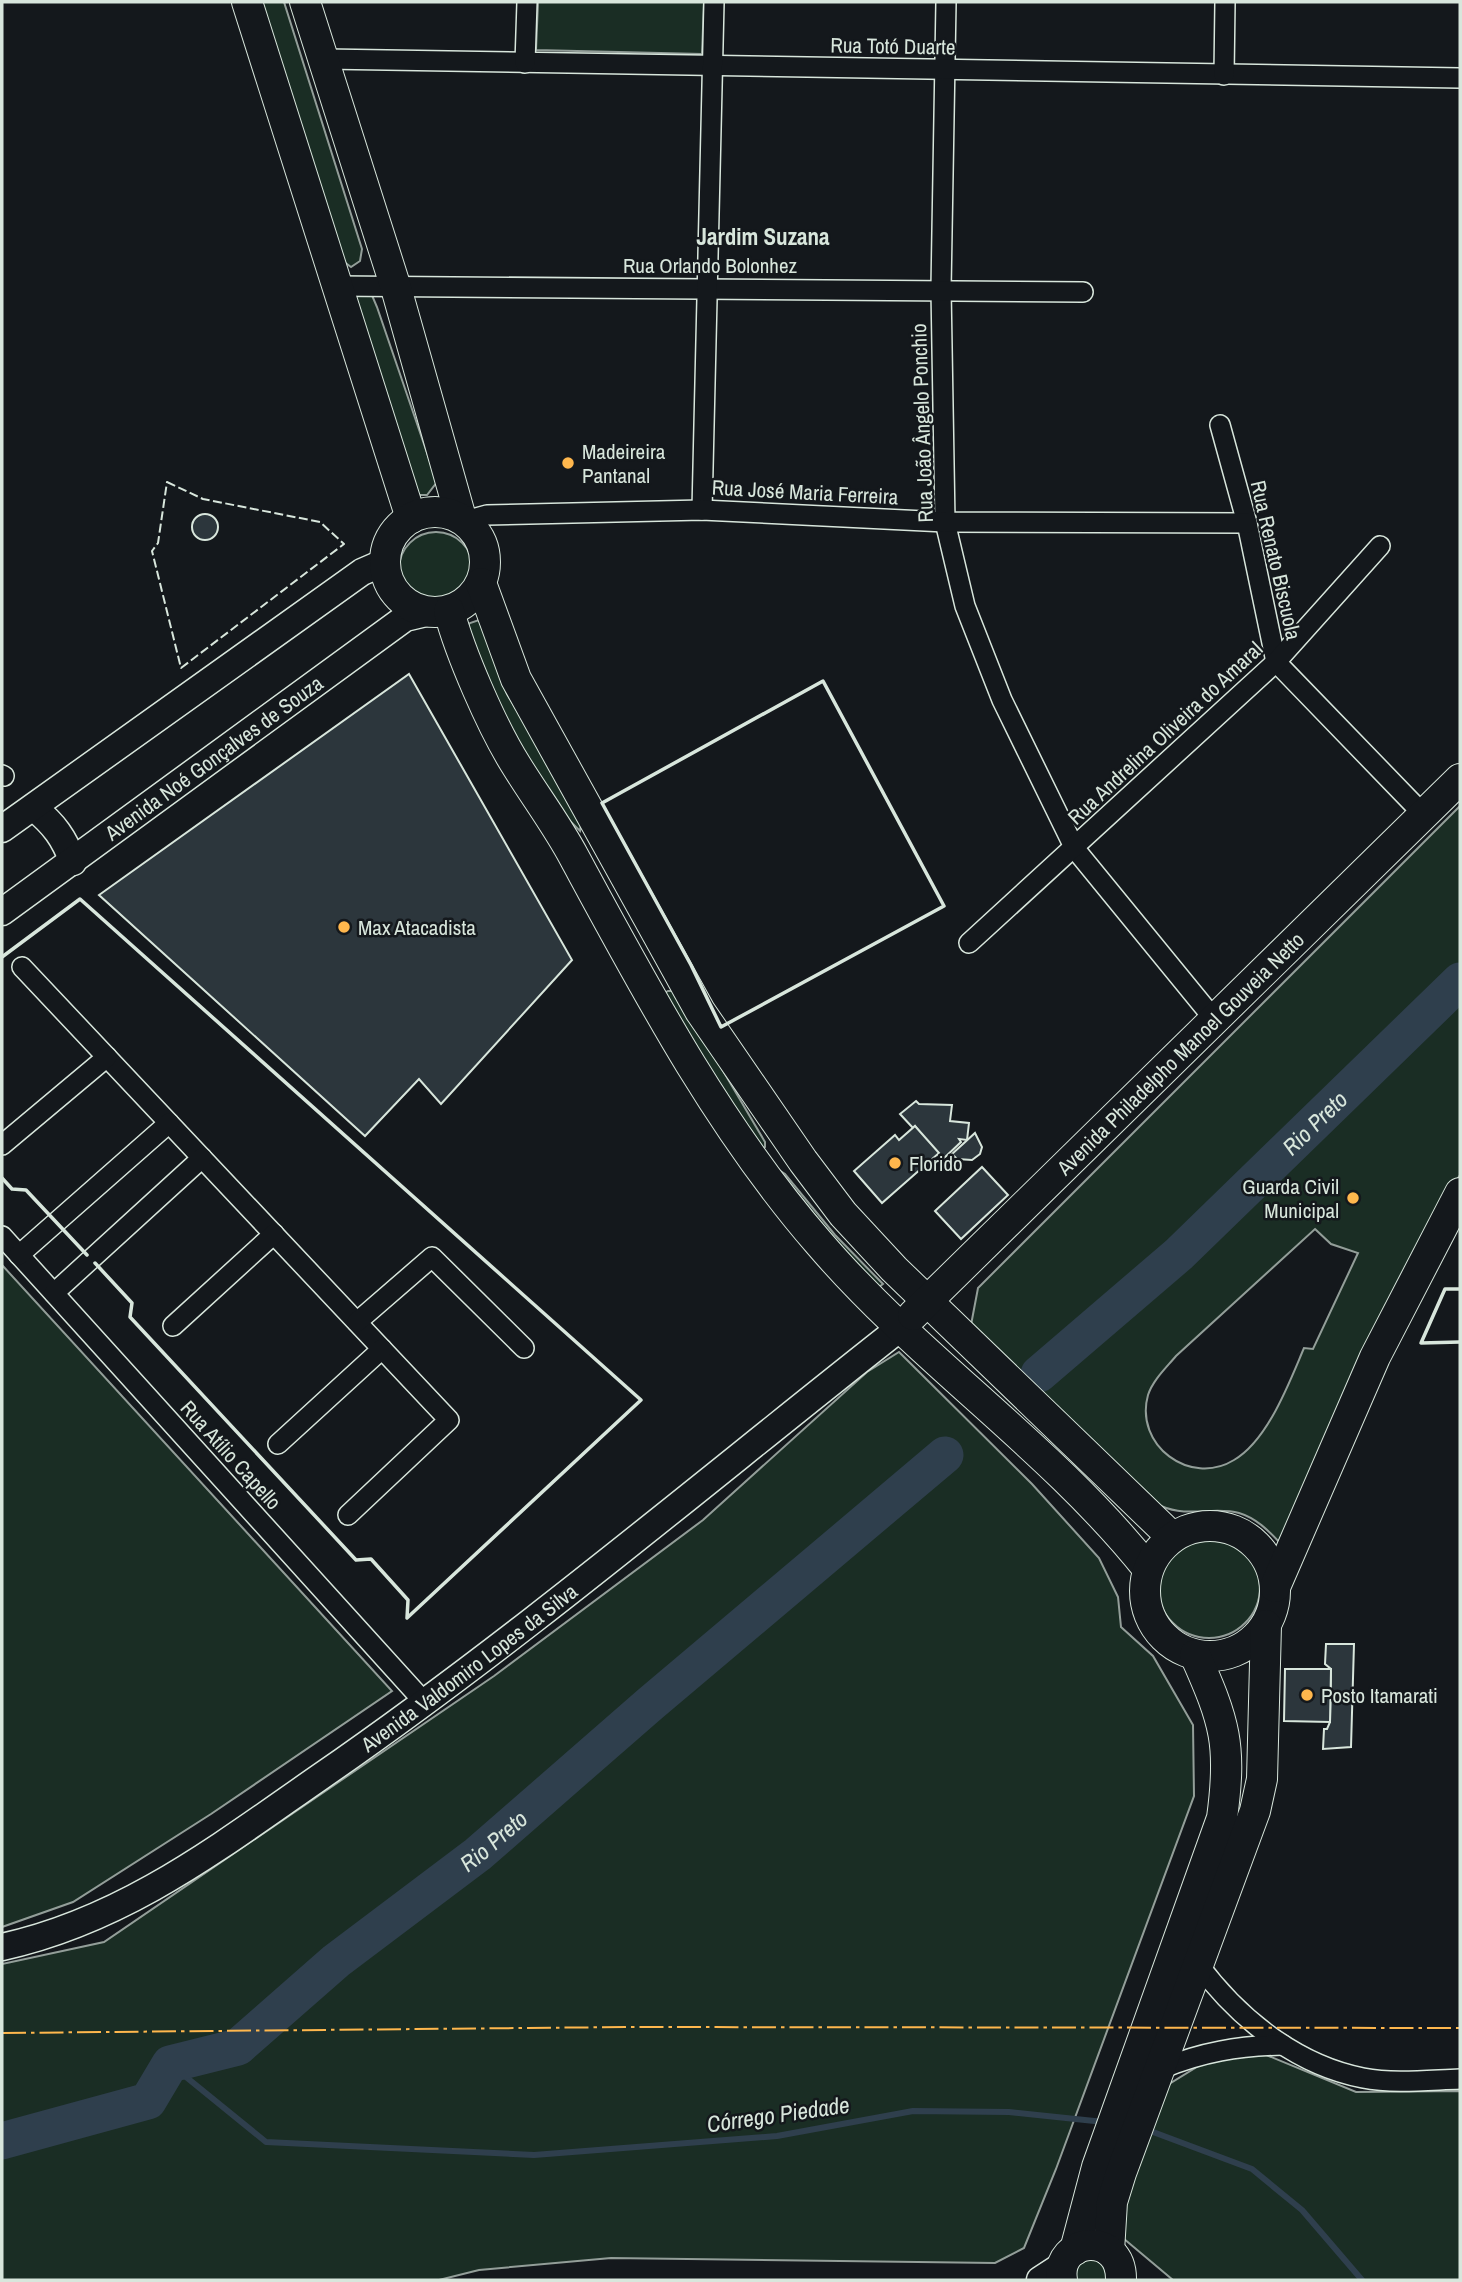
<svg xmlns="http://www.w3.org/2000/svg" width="1462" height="2282" viewBox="0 0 1462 2282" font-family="'Archivo Narrow',sans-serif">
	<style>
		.green { fill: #1a2d24; stroke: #939e99; stroke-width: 2; fill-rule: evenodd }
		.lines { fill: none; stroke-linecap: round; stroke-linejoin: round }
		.stream { stroke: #2f3f4d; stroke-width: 6 }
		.river { stroke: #2f3f4d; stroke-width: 37 }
		.building { fill: #2c363c; stroke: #d8e6dc; stroke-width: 2 }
		.minor-casing { stroke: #d8e6dc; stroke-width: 22 }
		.secondary-casing { stroke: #d8e6dc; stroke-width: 29 }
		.primary-casing { stroke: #d8e6dc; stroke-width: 32 }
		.minor { stroke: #14181c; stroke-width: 19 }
		.secondary { stroke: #14181c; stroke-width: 26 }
		.primary { stroke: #14181c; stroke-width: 30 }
		.fence { stroke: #d8e6dc; stroke-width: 2; stroke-dasharray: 9 3.5; stroke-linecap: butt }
		.wall { stroke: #d8e6dc; stroke-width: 3.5 }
		.power { stroke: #ffb74d; stroke-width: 2; stroke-dasharray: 24 5 3.5 5; stroke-linecap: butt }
		.poi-dot { fill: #ffb74d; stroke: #14181c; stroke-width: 2.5 }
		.labels { text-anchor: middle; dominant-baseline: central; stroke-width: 5; stroke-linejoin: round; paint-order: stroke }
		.street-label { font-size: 21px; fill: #d8e6dc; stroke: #14181c }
		.poi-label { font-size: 21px; fill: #d8e6dc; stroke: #14181c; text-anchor: start }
		.neighbourhood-label { font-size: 23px; font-weight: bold; fill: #d8e6dc; stroke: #14181c }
		.water-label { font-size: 23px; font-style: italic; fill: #d8e6dc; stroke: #14181c }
	</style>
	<rect width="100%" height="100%" fill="#14181c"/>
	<!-- green -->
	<g class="green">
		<polygon points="259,2 284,2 362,249 360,261 351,267 343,261"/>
		<polygon points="538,2 704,2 702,54 536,50"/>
		<polygon points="361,291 371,293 377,307 437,482 427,495 420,495 412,489 351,300"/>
		<circle cx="436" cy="569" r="37"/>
		<polygon points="482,619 507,694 582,817 580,831 565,816 489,697 463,630 470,623"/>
		<path d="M1460,806V1175L1444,1200L1280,1543C1269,1531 1256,1518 1239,1513C1214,1506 1189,1518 1161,1506L971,1325L978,1288ZM1315,1229L1331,1244L1358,1253L1313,1349L1304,1348C1289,1383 1268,1440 1234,1460C1190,1487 1134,1445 1148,1395C1153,1380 1166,1368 1176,1356Z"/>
		<polygon points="668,991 676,991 765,1142 765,1147 759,1152 663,994"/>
		<polygon points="779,1170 785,1174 835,1235 883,1284 875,1290"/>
		<polygon points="2,1265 392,1691 211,1814 73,1902 2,1927"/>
		<polygon points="899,1352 1032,1484 1099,1558 1118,1597 1121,1627 1153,1656 1193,1725 1194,1796 1056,2169 1024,2248 995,2263 611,2258 479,2270 439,2280 2,2280 2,1964 104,1942 494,1676 703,1520 867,1372"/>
		<circle cx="1209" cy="1587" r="51"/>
		<polygon points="1264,2054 1356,2092 1460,2091 1460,2280 1173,2280 1111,2228 1166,2086 1213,2057"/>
		<polygon points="1098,2253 1113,2280 1068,2280 1069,2268"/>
	</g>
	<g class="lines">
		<!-- stream -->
		<g class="stream">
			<polyline points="170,2064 266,2142 534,2155 777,2136 913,2111 1009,2112 1104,2122"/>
			<polyline points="1145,2129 1252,2169 1302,2210 1362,2280"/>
		</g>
		<!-- river -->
		<g class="river">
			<path id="s1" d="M1039,1374L1179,1254L1460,981"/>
			<path id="s2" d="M2,2141L148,2101L170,2064L238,2047L336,1961L478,1854L650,1704L945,1455"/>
		</g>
	</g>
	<!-- building -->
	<g class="building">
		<circle cx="205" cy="527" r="13"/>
		<polygon points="409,674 572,960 441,1104 419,1079 365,1136 99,895"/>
		<polygon points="916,1101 919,1104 952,1105 950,1121 969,1123 967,1140 959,1139 961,1142 942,1160 915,1126 913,1128 900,1114"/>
		<polygon points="915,1126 939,1153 882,1203 854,1171 895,1135 899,1140"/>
		<polygon points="975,1133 982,1147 980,1154 972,1160 957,1159 952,1154"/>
		<polygon points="982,1167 1008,1195 961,1239 935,1211"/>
		<polygon points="1326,1644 1354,1644 1351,1747 1323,1749 1324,1729 1327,1729 1330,1722 1331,1669 1325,1664"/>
		<polygon points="1285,1669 1331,1669 1330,1722 1284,1721"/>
	</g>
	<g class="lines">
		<defs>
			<g id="minor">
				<polyline points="946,2 941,289 945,522 965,606 1002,700 1075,849 1214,1019"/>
				<polyline points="325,59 1460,78"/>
				<polyline points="525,63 527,2"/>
				<polyline points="1224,75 1225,2"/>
				<polyline points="337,286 1083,292"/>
				<polyline points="1220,425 1247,523 1276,662 1424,815"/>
				<polyline points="702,510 714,2"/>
				<polyline points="465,521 487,515 702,510 945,522 1247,523"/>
				<polyline points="2,775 4,776"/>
				<polyline points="969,943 1276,662 1380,546"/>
				<polyline points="22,967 449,1420 348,1515"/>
				<polyline points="2,1145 107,1057"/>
				<polyline points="2,1236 426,1704"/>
				<polyline points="19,1255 169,1123"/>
				<polyline points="54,1293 202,1158"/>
				<polyline points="357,1322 432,1257 524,1348"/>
				<polyline points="173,1326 274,1234"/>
				<polyline points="278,1444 382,1349"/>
				<path d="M1198,1964C1238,2018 1296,2065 1363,2078C1394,2084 1429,2080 1460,2079"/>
				<path d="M1161,2069C1202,2052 1238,2046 1283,2045"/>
			</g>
			<g id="secondary">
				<path d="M34,808C54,824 64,838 73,862"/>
				<polyline points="2,829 362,572 385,562"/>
				<path id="s3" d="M2,912L405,618L430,612"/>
				<path id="s4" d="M2,1947C125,1920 219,1847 320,1777C521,1638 708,1479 900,1328"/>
				<polyline points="1040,2280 1063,2265"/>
			</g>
			<g id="primary">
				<polyline points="247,2 411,518"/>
				<polyline points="305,2 396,288 461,518"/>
				<circle cx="435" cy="562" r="50"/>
				<polyline points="481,583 516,679 700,1011 803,1161 843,1214 894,1269 1172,1537"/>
				<path d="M449,611C460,653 492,727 516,765C535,796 557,825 574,857C646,990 719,1128 819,1243C920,1361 1051,1447 1148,1569"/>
				<path id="s5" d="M913,1315L1460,779"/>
				<circle cx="1210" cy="1591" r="65"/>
				<polyline points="1275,1587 1375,1357 1460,1193"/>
				<path d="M1075,2250L1097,2167L1222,1818C1232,1745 1225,1722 1195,1655"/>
				<polyline points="1109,2251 1112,2202 1121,2173 1255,1811 1262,1779 1266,1625"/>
				<path d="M1062,2280C1055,2237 1122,2230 1121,2280"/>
			</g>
		</defs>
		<!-- minor casing -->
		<use href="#minor" class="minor-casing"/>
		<!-- secondary casing -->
		<use href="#secondary" class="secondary-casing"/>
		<!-- primary casing -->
		<use href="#primary" class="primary-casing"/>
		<!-- minor -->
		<use href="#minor" class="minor"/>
		<!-- secondary -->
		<use href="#secondary" class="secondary"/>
		<!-- primary -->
		<use href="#primary" class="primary"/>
		<!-- fence -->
		<polygon class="fence" points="167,482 203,499 320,522 344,544 181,668 152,551 158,543"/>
		<!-- wall -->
		<g class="wall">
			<polygon points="823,681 944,906 721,1027 691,965 602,803"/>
			<polyline points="2,957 80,899 641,1400 407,1618 408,1600 371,1559 356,1560 130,1317 132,1303 95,1263"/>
			<polyline points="2,1178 12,1189 26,1190 87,1255"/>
			<polyline points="1460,1289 1445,1289 1421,1343 1460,1342"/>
		</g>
		<!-- power -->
		<polyline class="power" points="2,2033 629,2027 1460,2028"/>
	</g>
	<!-- markers -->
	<g class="poi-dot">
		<circle cx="568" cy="463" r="7"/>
		<circle cx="344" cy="927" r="7"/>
		<circle cx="895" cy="1163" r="7"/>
		<circle cx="1353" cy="1198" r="7"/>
		<circle cx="1307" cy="1695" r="7"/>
	</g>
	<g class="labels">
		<!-- street labels -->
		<g class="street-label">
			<text transform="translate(893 46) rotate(1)">Rua Totó Duarte</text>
			<text x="710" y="265">Rua Orlando Bolonhez</text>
			<text transform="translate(922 423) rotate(-92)">Rua João Ângelo Ponchio</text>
			<text transform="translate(805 492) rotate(3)">Rua José Maria Ferreira</text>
			<text transform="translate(1276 560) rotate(77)">Rua Renato Biscuola</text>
			<text transform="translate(1165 733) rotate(-43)">Rua Andrelina Oliveira do Amaral</text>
			<text stroke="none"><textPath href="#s3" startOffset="262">Avenida Noé Gonçalves de Souza</textPath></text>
			<text stroke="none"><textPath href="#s5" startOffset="374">Avenida Philadelpho Manoel Gouveia Netto</textPath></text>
			<text transform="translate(231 1455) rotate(48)">Rua Atílio Capello</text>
			<text stroke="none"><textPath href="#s4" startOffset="548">Avenida Valdomiro Lopes da Silva</textPath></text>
		</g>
		<!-- poi labels -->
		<g class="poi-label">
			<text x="582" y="451">Madeireira<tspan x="582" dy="24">Pantanal</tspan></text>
			<text x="358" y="927">Max Atacadista</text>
			<text x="909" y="1163">Florido</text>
			<text x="1339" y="1186" text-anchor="end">Guarda Civil<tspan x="1339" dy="24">Municipal</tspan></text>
			<text x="1321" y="1695">Posto Itamarati</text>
		</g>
		<!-- neighbourhood labels -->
		<g class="neighbourhood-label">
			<text x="763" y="236">Jardim Suzana</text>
		</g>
		<!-- water labels -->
		<g class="water-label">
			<text stroke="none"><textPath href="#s1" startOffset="373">Rio Preto</textPath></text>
			<text stroke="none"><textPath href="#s2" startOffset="593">Rio Preto</textPath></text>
			<text transform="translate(778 2114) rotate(-8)">Córrego Piedade</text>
		</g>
	</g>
	<!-- border -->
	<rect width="1462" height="2282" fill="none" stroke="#d8e6dc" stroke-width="7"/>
</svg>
